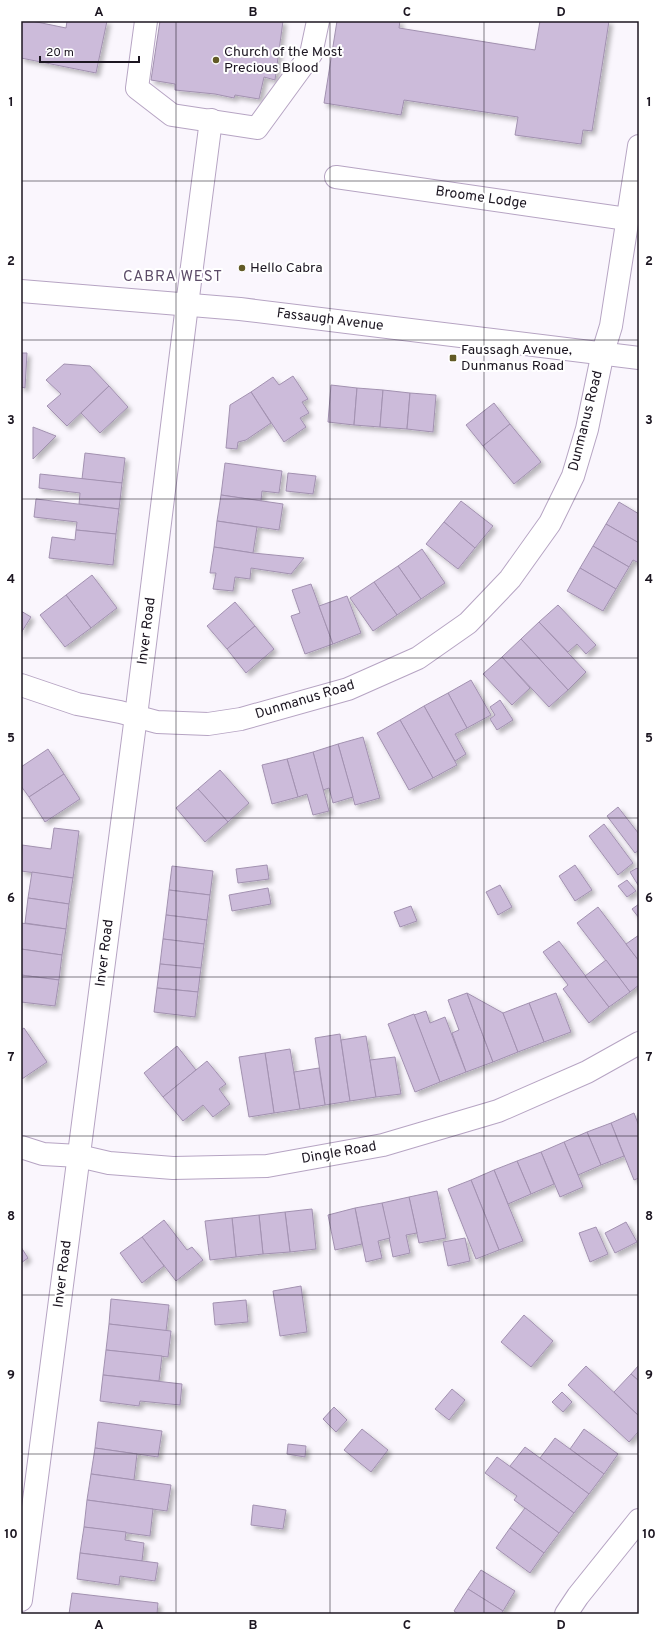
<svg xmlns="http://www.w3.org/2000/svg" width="660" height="1635" viewBox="0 0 660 1635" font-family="Overpass,sans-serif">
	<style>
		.building { fill: #ccbbda; stroke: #a291b0; filter: url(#shadow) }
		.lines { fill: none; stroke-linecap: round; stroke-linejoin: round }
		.minor-casing { stroke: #b6a4c3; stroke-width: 24 }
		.minor { stroke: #fff; stroke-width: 22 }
		.grid { fill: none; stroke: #1c1621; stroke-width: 1; stroke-opacity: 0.55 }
		.poi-dot { fill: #625a26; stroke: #fff; stroke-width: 1.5 }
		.labels { text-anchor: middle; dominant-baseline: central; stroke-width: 4; stroke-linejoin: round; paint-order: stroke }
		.poi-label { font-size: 14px; fill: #1c1621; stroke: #fff; text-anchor: start }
		.street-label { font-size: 14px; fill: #1c1621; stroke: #fff }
		.neighbourhood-label { font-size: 15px; letter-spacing: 1px; fill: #5c4c68; stroke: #fff }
		.neatline { fill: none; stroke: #1c1621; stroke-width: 1.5 }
		.grid-label { font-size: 13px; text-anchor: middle; font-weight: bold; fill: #1c1621 }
	</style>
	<defs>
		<filter id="shadow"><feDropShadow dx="3.5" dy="3.5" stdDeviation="2" flood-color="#0004"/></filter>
	</defs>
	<rect width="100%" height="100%" fill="#faf6fd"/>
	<!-- building -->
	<g class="building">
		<polygon points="21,21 32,21 66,28 67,21 107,21 96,73 21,58"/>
		<polygon points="160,21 283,21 275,80 264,77 259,99 235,95 234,98 215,94 175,90 175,84 151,80"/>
		<polygon points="337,21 400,21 399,28 535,50 540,21 609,21 592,131 583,130 581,144 515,135 518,117 404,100 401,115 324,103"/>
		<polygon points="21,353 27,353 25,388 21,387"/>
		<polygon points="64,364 90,366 109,386 67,426 47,406 61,394 46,380"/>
		<polygon points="293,376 308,399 302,402 309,413 300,418 306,427 284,442 251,392 273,377 279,385"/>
		<polygon points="331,385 357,388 354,425 328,422"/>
		<polygon points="109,386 128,407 100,433 81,413"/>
		<polygon points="357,388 383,390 380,427 354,425"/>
		<polygon points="383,390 410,393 407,429 380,427"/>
		<polygon points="251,392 271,423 246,440 238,442 237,449 226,448 230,405"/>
		<polygon points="410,393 436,395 433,432 407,429"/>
		<polygon points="494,403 510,424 483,446 466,425"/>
		<polygon points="510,424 541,462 514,484 483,446"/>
		<polygon points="33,427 56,436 33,459"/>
		<polygon points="85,453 125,458 122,483 82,479"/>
		<polygon points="225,463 282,471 279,493 262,491 261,501 221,495"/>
		<polygon points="288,473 316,476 313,494 286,491"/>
		<polygon points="40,474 122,483 119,509 79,504 80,493 39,488"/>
		<polygon points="221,495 283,504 279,530 217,521"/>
		<polygon points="36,499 119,509 116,534 76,530 77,522 34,517"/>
		<polygon points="461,501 493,526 475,548 444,522"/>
		<polygon points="619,502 639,514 639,543 606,524"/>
		<polygon points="217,521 257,527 253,553 214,547"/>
		<polygon points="444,522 475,548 458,569 426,544"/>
		<polygon points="606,524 639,543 639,563 633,560 629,567 593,546"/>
		<polygon points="76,530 116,534 113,565 49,558 52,537 75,540"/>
		<polygon points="593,546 629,567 616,589 580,568"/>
		<polygon points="214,547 253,553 304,558 291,574 251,568 250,579 235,577 233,591 213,589 216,573 210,573"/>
		<polygon points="422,549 445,583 421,599 398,566"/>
		<polygon points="398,566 421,599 397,615 374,582"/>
		<polygon points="580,568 616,589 603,611 567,591"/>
		<polygon points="92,575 117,608 91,628 66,595"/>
		<polygon points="374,582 397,615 373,631 350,598"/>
		<polygon points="311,584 333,644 305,654 291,616 300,613 292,590"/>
		<polygon points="66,595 91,628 65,647 40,615"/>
		<polygon points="347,596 361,633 333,644 319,606"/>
		<polygon points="235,602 255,626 227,649 207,626"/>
		<polygon points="558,605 596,645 586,654 577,644 568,652 539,622"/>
		<polygon points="21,611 31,617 21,633"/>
		<polygon points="539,622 586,672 568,690 521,639"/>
		<polygon points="255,626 274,649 246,673 227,649"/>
		<polygon points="521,639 568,690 549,707 502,657"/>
		<polygon points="502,657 530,688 512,705 483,674"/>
		<polygon points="471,680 491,715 467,728 448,693"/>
		<polygon points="448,693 467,728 455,734 466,754 455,761 424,706"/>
		<polygon points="500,700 513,720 497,730 490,719 495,715 490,707"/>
		<polygon points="424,706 457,765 433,778 400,720"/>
		<polygon points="400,720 433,778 409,790 377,733"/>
		<polygon points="363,737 380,798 355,805 338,744"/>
		<polygon points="338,744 353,797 333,803 329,788 323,790 313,752"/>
		<polygon points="48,749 64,774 29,797 21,786 21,767"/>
		<polygon points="313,752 329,811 313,815 307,794 298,797 287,759"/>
		<polygon points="287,759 298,797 272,804 262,765"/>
		<polygon points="220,770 249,803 228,822 198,789"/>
		<polygon points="64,774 80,799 45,822 29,797"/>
		<polygon points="198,789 228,822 205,842 176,808"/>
		<polygon points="618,807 639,834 639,850 635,853 607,816"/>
		<polygon points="604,824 633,863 618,875 589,836"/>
		<polygon points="54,828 79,831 73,878 21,871 22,845 51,849"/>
		<polygon points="267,865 269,879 238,883 236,869"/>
		<polygon points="575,865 592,890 575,901 559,876"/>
		<polygon points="172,866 213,871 210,895 169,890"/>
		<polygon points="637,868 639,870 638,885 630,872"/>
		<polygon points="32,872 73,878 69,904 28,898"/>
		<polygon points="627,880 636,891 627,897 618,886"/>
		<polygon points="500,885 512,907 498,915 486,892"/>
		<polygon points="268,888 271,904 232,911 229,895"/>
		<polygon points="169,890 210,895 207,920 166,915"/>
		<polygon points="28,898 69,904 66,929 25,923"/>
		<polygon points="639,904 639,918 632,909"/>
		<polygon points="411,906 417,921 400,927 394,912"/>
		<polygon points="598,907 639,961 639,985 630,992 577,923"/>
		<polygon points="166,915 207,920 204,944 163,939"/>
		<polygon points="21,923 66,929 62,955 21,949"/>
		<polygon points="639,935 639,961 626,944"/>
		<polygon points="163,939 204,944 201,968 160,964"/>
		<polygon points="559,941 609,1007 589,1023 563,989 568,985 543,952"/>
		<polygon points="21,949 62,955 59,980 21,975"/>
		<polygon points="606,960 630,992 609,1007 585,976"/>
		<polygon points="160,964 201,968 198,992 157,988"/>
		<polygon points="21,975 59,980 55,1006 21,1002"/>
		<polygon points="157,988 198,992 195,1017 154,1012"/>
		<polygon points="467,993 493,1062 466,1072 452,1033 459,1030 448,1000"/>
		<polygon points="467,993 503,1013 518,1052 493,1062"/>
		<polygon points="556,993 571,1032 544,1042 529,1003"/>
		<polygon points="529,1003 544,1042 518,1052 503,1013"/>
		<polygon points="426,1011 430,1023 445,1017 466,1072 440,1082 414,1015"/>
		<polygon points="414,1014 440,1082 415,1092 388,1024"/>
		<polygon points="24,1028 47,1062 22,1079 21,1030"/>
		<polygon points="340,1034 350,1101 325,1105 315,1038"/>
		<polygon points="366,1036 376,1097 350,1101 341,1040"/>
		<polygon points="177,1046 196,1070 163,1097 144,1073"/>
		<polygon points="290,1049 300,1109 274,1113 265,1053"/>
		<polygon points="265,1053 274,1113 249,1117 239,1057"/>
		<polygon points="395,1057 401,1094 376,1097 370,1060"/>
		<polygon points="207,1061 226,1084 219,1089 230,1104 213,1117 203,1105 183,1121 163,1097"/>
		<polygon points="319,1068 325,1105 300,1109 294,1072"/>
		<polygon points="634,1113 639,1126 639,1178 634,1180 611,1123"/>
		<polygon points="611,1123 624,1156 601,1165 587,1132"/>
		<polygon points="587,1132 601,1165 578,1175 564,1142"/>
		<polygon points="564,1142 583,1187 560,1197 541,1152"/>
		<polygon points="541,1152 554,1184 531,1194 517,1161"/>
		<polygon points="517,1161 531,1194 508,1204 494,1170"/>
		<polygon points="494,1170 523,1241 499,1250 471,1180"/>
		<polygon points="471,1180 499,1250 476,1259 448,1189"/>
		<polygon points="437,1191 446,1238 419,1243 409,1197"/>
		<polygon points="409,1197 417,1233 406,1235 410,1253 393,1257 382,1203"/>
		<polygon points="382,1203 390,1238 378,1241 382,1258 366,1262 355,1208"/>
		<polygon points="355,1208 362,1244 335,1250 328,1215"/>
		<polygon points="312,1209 316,1249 290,1252 285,1212"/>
		<polygon points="285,1212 290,1252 263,1254 259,1215"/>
		<polygon points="259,1215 263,1254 236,1257 232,1218"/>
		<polygon points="232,1218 236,1257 210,1260 205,1221"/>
		<polygon points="164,1220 187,1250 192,1247 203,1260 176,1281 142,1237"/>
		<polygon points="626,1222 637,1242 615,1253 605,1233"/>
		<polygon points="596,1227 608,1254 590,1262 579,1233"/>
		<polygon points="142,1237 164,1266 142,1283 120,1253"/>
		<polygon points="465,1238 470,1261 448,1266 443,1242"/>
		<polygon points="21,1247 28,1258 21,1263"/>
		<polygon points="301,1286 307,1332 280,1336 273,1291"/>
		<polygon points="111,1299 169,1305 166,1331 109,1324"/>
		<polygon points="246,1300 248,1322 215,1325 213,1303"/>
		<polygon points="524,1315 553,1341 531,1367 501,1342"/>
		<polygon points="109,1324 171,1331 168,1357 106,1350"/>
		<polygon points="106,1350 162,1356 159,1381 103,1375"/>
		<polygon points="639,1365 639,1381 631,1374"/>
		<polygon points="586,1366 639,1416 639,1431 629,1442 568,1385"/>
		<polygon points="631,1374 639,1381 639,1416 614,1392"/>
		<polygon points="103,1375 182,1384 180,1405 140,1401 139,1406 100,1401"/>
		<polygon points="452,1389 465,1400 449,1420 435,1409"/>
		<polygon points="562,1392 572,1402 563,1412 552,1402"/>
		<polygon points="334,1407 347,1420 336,1432 323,1419"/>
		<polygon points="98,1422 162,1431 158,1457 95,1448"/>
		<polygon points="362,1429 388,1450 371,1472 344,1450"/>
		<polygon points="584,1429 618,1454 604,1474 570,1449"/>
		<polygon points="555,1438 604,1474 589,1494 540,1458"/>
		<polygon points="288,1444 306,1446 305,1457 287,1454"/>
		<polygon points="525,1447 589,1494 574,1513 510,1466"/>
		<polygon points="95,1448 137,1454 134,1480 91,1474"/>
		<polygon points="497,1457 574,1513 559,1533 514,1500 517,1496 485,1473"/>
		<polygon points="91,1474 171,1485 167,1511 87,1500"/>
		<polygon points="87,1500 153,1509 150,1536 84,1527"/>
		<polygon points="253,1505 286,1510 283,1529 251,1525"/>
		<polygon points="525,1508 559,1533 544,1553 510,1528"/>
		<polygon points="84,1527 126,1532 125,1540 144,1543 142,1561 80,1553"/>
		<polygon points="510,1528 544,1553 530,1573 496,1548"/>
		<polygon points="80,1553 158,1563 155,1581 120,1576 119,1585 77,1579"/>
		<polygon points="481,1570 515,1591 503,1611 468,1589"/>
		<polygon points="468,1589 503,1611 501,1614 458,1614 454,1611"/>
		<polygon points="72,1593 158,1603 157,1614 69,1614"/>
	</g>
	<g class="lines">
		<defs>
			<g id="minor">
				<polyline points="146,21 137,88 172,115 257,128 311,54 318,21"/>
				<polyline points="336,177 627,219"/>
				<polyline points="21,291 240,309 639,358"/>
				<polyline points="21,685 77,704 120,712 157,722 208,724 241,719 348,689 418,658 468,623 510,579 550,523 573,476 587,429 603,352 611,326 639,146"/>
				<polyline points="21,1147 43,1154 79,1156 109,1163 173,1168 267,1166 383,1145 498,1111 587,1072 639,1043"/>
				<polyline points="21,1600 136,716 187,305 211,120"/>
				<polyline points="566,1614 578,1596 639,1520"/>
			</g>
		</defs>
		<!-- minor casing -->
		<use href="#minor" class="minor-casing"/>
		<!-- minor -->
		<use href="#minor" class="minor"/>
	</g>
	<!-- grid -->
	<path class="grid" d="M176,21V1614M330,21V1614M484,21V1614M21,181H639M21,340H639M21,499H639M21,658H639M21,818H639M21,977H639M21,1136H639M21,1295H639M21,1454H639"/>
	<!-- markers -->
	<g class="poi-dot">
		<circle cx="216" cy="60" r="4"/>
		<circle cx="242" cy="268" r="4"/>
		<rect x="449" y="354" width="8" height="8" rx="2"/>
	</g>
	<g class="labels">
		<!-- poi labels -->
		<g class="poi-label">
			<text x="224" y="52">Church of the Most<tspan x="224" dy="16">Precious Blood</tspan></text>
			<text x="250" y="268">Hello Cabra</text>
			<text x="461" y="350">Faussagh Avenue,<tspan x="461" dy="16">Dunmanus Road</tspan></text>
		</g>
		<!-- street labels -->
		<g class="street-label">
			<text transform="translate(481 198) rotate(8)">Broome Lodge</text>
			<text transform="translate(330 320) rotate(7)">Fassaugh Avenue</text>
			<text transform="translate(586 421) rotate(-76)">Dunmanus Road</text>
			<text transform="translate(147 631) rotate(-83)">Inver Road</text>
			<text transform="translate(305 700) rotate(-17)">Dunmanus Road</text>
			<text transform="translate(105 953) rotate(-83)">Inver Road</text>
			<text transform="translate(339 1153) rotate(-10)">Dingle Road</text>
			<text transform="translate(63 1274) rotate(-83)">Inver Road</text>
		</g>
		<!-- neighbourhood labels -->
		<g class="neighbourhood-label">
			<text x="173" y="277">CABRA WEST</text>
		</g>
	</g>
	<!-- border -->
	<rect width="660" height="1635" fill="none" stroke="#ffffff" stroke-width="44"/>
	<!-- scale -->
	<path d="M40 56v6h99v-6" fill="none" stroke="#1c1621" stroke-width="2"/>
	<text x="46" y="56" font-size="12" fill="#1c1621" stroke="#ffffff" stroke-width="3" paint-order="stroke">20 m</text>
	<rect x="22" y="22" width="616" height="1591" class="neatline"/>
	<g class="grid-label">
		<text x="99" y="16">A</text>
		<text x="253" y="16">B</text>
		<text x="407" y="16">C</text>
		<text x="561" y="16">D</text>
		<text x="11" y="106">1</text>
		<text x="649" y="106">1</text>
		<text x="11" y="265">2</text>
		<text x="649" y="265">2</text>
		<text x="11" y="424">3</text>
		<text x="649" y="424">3</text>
		<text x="11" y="583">4</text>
		<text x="649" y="583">4</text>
		<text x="11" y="742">5</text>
		<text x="649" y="742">5</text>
		<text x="11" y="902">6</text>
		<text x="649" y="902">6</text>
		<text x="11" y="1061">7</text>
		<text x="649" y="1061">7</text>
		<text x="11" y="1220">8</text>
		<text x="649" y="1220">8</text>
		<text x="11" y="1379">9</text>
		<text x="649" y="1379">9</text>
		<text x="11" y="1538">10</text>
		<text x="649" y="1538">10</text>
		<text x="99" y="1629">A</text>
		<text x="253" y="1629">B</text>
		<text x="407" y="1629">C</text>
		<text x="561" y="1629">D</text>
	</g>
</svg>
